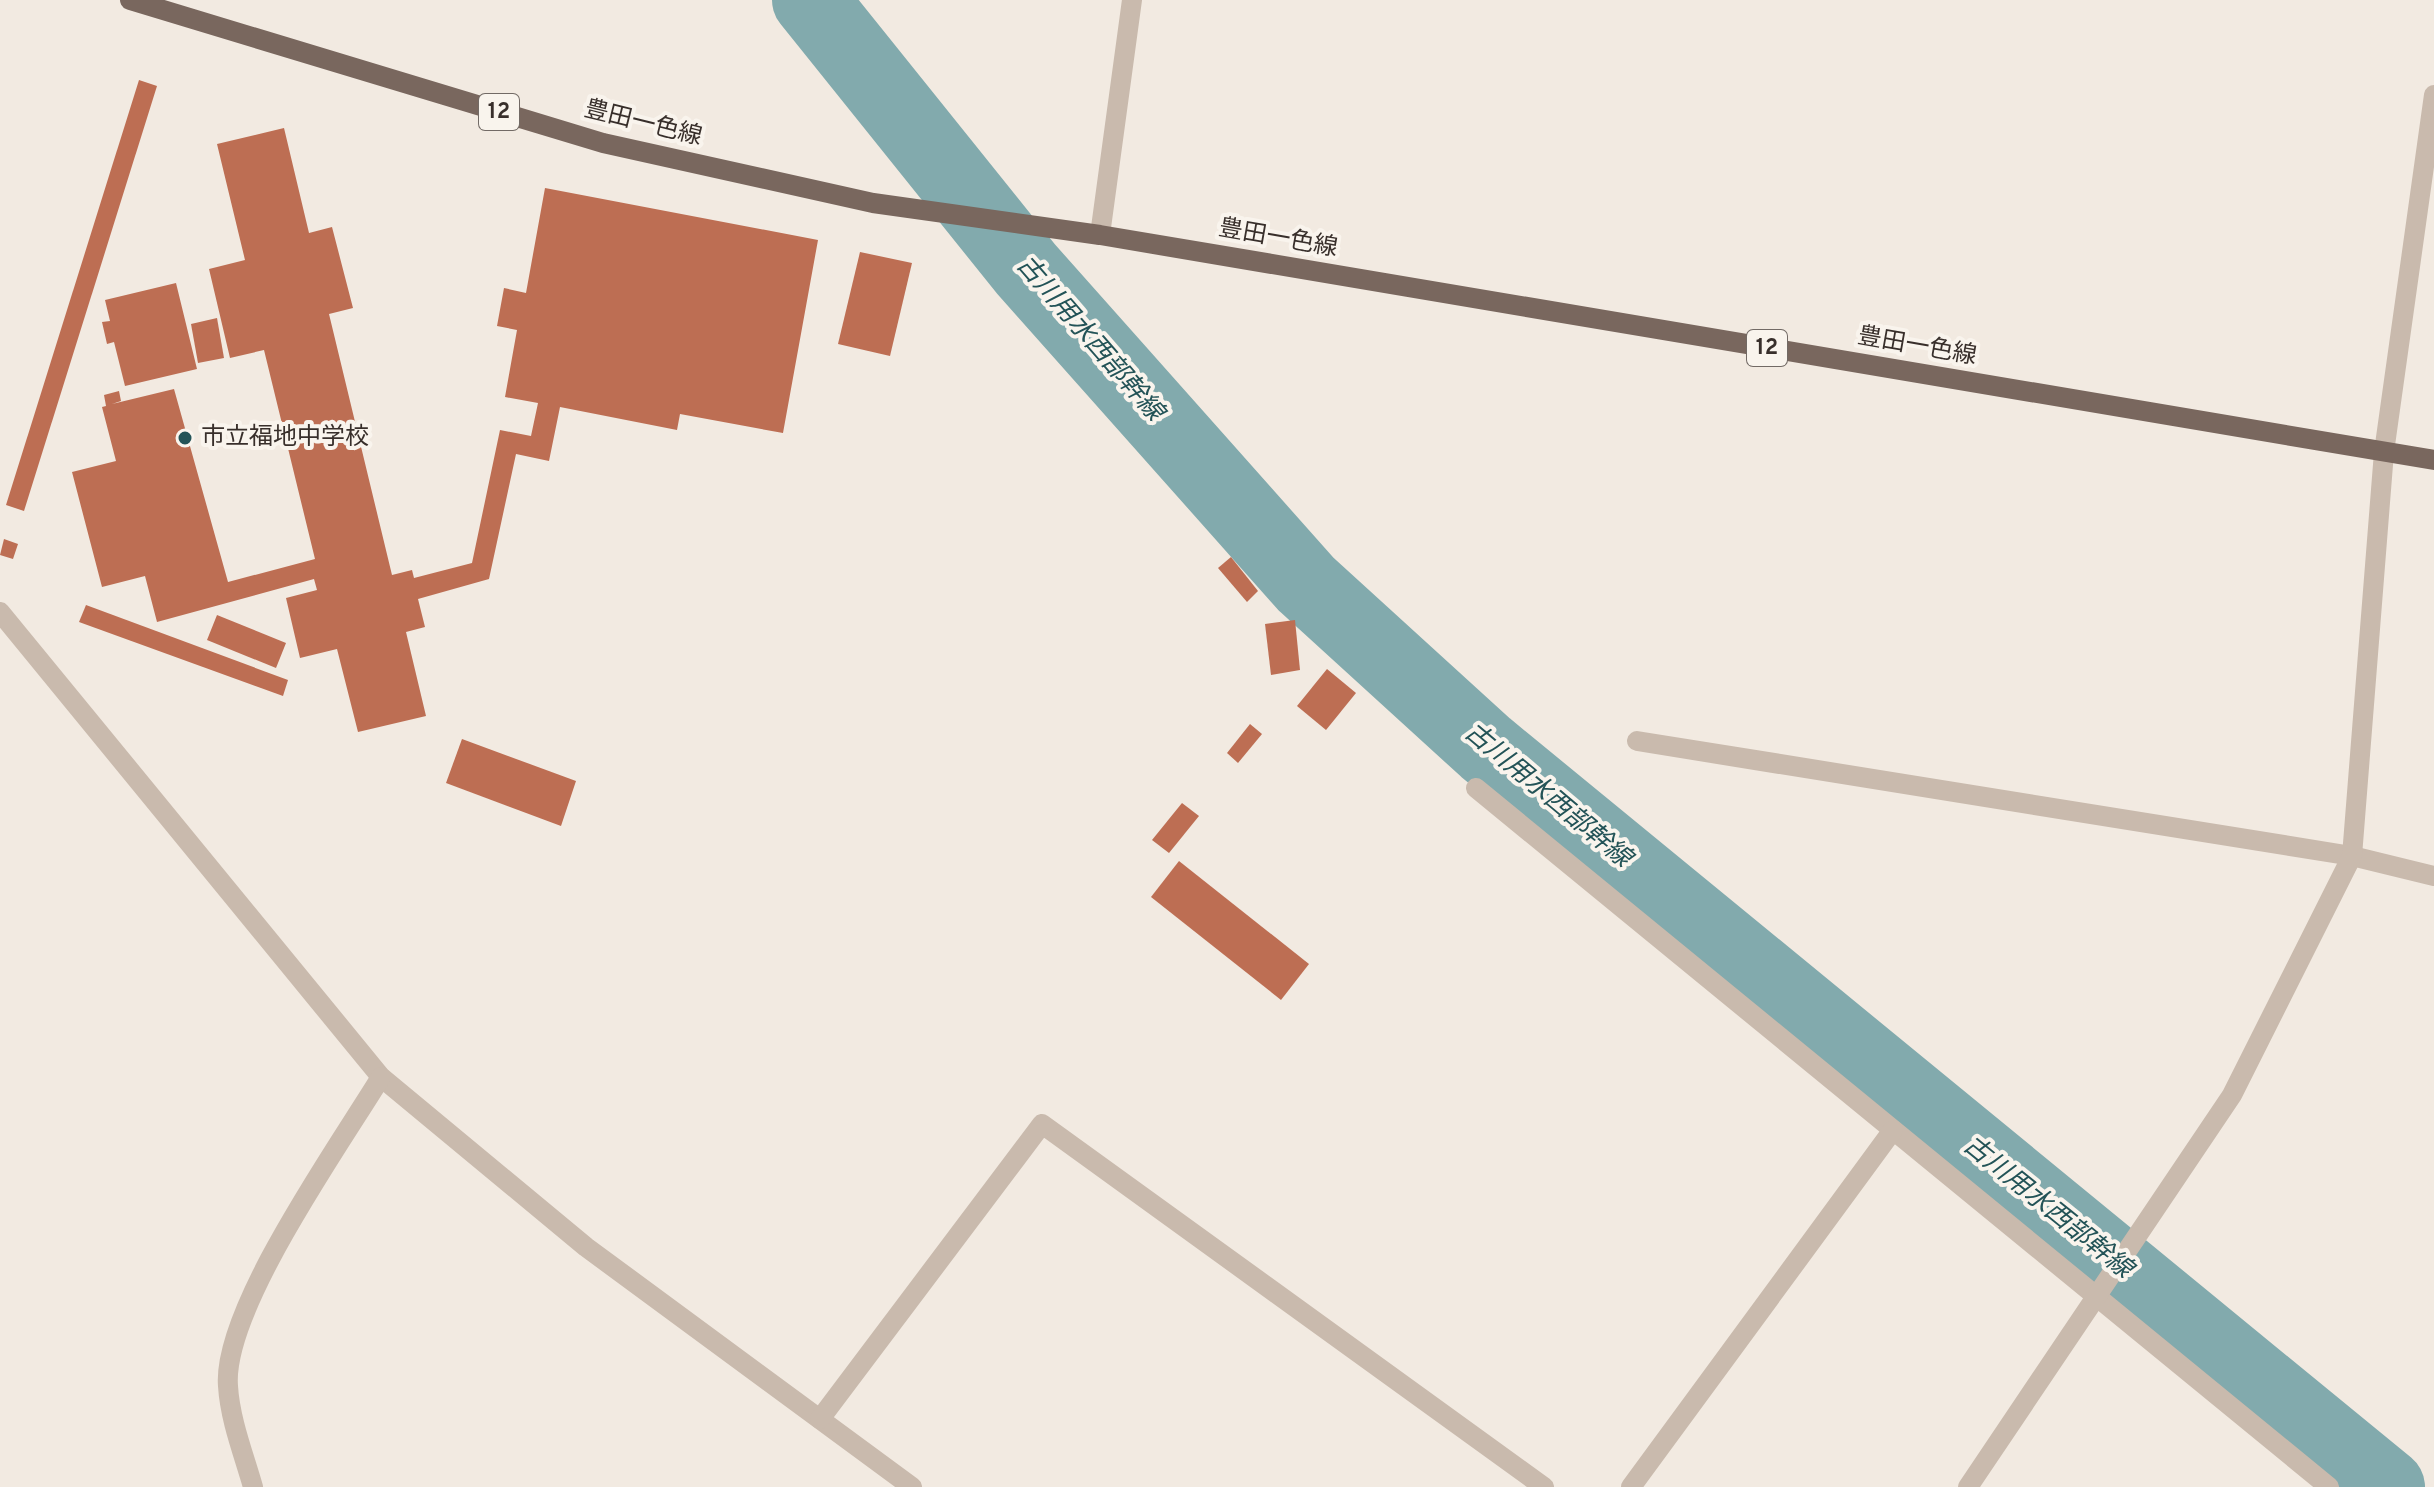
<svg xmlns="http://www.w3.org/2000/svg" width="2434" height="1487" viewBox="0 0 2434 1487" font-family="Overpass,'Noto Sans JP',sans-serif">
	<style>
		.lines { fill: none; stroke-linecap: round; stroke-linejoin: round }
		.river { stroke: #82aaad; stroke-width: 76 }
		.building { fill: #bd6e53 }
		.minor { stroke: #c9baad; stroke-width: 20 }
		.primary { stroke: #79675e; stroke-width: 20 }
		.poi-dot { fill: #235357; stroke: #f9f4ed; stroke-width: 3 }
		.labels { text-anchor: middle; dominant-baseline: central; stroke-width: 8; stroke-linejoin: round; paint-order: stroke }
		.shield { fill: #f9f4ed; stroke: #726a65; stroke-width: 2 }
		.shield-label { font-size: 22px; font-weight: bold; fill: #382f2b }
		.street-label { font-size: 24px; fill: #382f2b; stroke: #f9f4ed }
		.poi-label { font-size: 24px; fill: #382f2b; stroke: #f9f4ed; text-anchor: start }
		.water-label { font-size: 26px; font-style: italic; fill: #235357; stroke: #f9f4ed }
	</style>
	<rect width="100%" height="100%" fill="#f2eae1"/>
	<g class="lines">
		<!-- river -->
		<polyline class="river" points="810,0 1026,269 1306,584 1486,748 2387,1487"/>
	</g>
	<!-- building -->
	<g class="building">
		<polygon points="139,80 157,86 24,511 6,505"/>
		<polygon points="284,128 309,233 332,227 353,308 329,314 392,575 412,570 414,578 472,563 500,430 531,436 538,403 505,397 517,330 497,326 504,288 526,293 545,188 818,240 783,433 680,414 677,430 560,407 549,461 516,454 489,579 418,599 425,627 406,632 426,716 358,732 337,649 300,658 286,598 317,590 314,579 157,622 145,576 102,587 72,472 116,461 102,407 106,406 104,395 119,391 121,401 112,404 174,389 228,582 315,559 264,350 230,358 209,269 245,260 217,144"/>
		<polygon points="860,252 912,263 890,356 838,344"/>
		<polygon points="176,283 197,369 125,386 114,342 107,344 102,322 110,321 105,300"/>
		<polygon points="217,318 224,358 198,363 191,324"/>
		<polygon points="4,539 18,544 13,559 0,555"/>
		<polygon points="1231,557 1258,591 1247,602 1218,568"/>
		<polygon points="86,605 288,680 283,696 79,622"/>
		<polygon points="217,615 286,643 276,668 207,640"/>
		<polygon points="1295,620 1300,670 1271,675 1265,624"/>
		<polygon points="1327,669 1356,693 1326,730 1297,706"/>
		<polygon points="1250,724 1262,734 1238,763 1227,753"/>
		<polygon points="462,739 576,781 561,826 446,783"/>
		<polygon points="1182,803 1199,816 1169,853 1152,840"/>
		<polygon points="1179,861 1309,964 1281,1000 1151,897"/>
	</g>
	<g class="lines">
		<!-- minor -->
		<g class="minor">
			<polyline points="1100,235 1132,0"/>
			<polyline points="0,612 381,1077 586,1247 912,1487"/>
			<polyline points="1637,741 2352,856 2434,876"/>
			<polyline points="1476,788 2329,1487"/>
			<polyline points="820,1419 1042,1124 1544,1487"/>
			<path d="M253,1487C244,1455 230,1420 228,1386C222,1310 339,1146 381,1077"/>
			<polyline points="1631,1487 1893,1130"/>
			<polyline points="1968,1487 2232,1095 2352,856 2384,452 2434,95"/>
		</g>
		<!-- primary -->
		<polyline class="primary" points="130,0 603,143 873,203 1100,235 2434,460"/>
	</g>
	<!-- markers -->
	<circle class="poi-dot" cx="185" cy="438" r="8"/>
	<g class="labels">
		<!-- shield labels -->
		<g class="shield">
			<rect x="479" y="94" width="40" height="36" rx="6"/>
			<rect x="1747" y="330" width="40" height="36" rx="6"/>
		</g>
		<g class="shield-label">
			<text x="499" y="112">12</text>
			<text x="1767" y="348">12</text>
		</g>
		<!-- street labels -->
		<g class="street-label">
			<text transform="translate(643 124) rotate(14)">豊田一色線</text>
			<text transform="translate(1278 239) rotate(10)">豊田一色線</text>
			<text transform="translate(1917 347) rotate(10)">豊田一色線</text>
		</g>
		<!-- poi labels -->
		<g class="poi-label">
			<text x="201" y="438">市立福地中学校</text>
		</g>
		<!-- water labels -->
		<g class="water-label">
			<text transform="translate(1089 339) rotate(49)">古川用水西部幹線</text>
			<text transform="translate(1547 796) rotate(40)">古川用水西部幹線</text>
			<text transform="translate(2047 1208) rotate(39)">古川用水西部幹線</text>
		</g>
	</g>
</svg>
